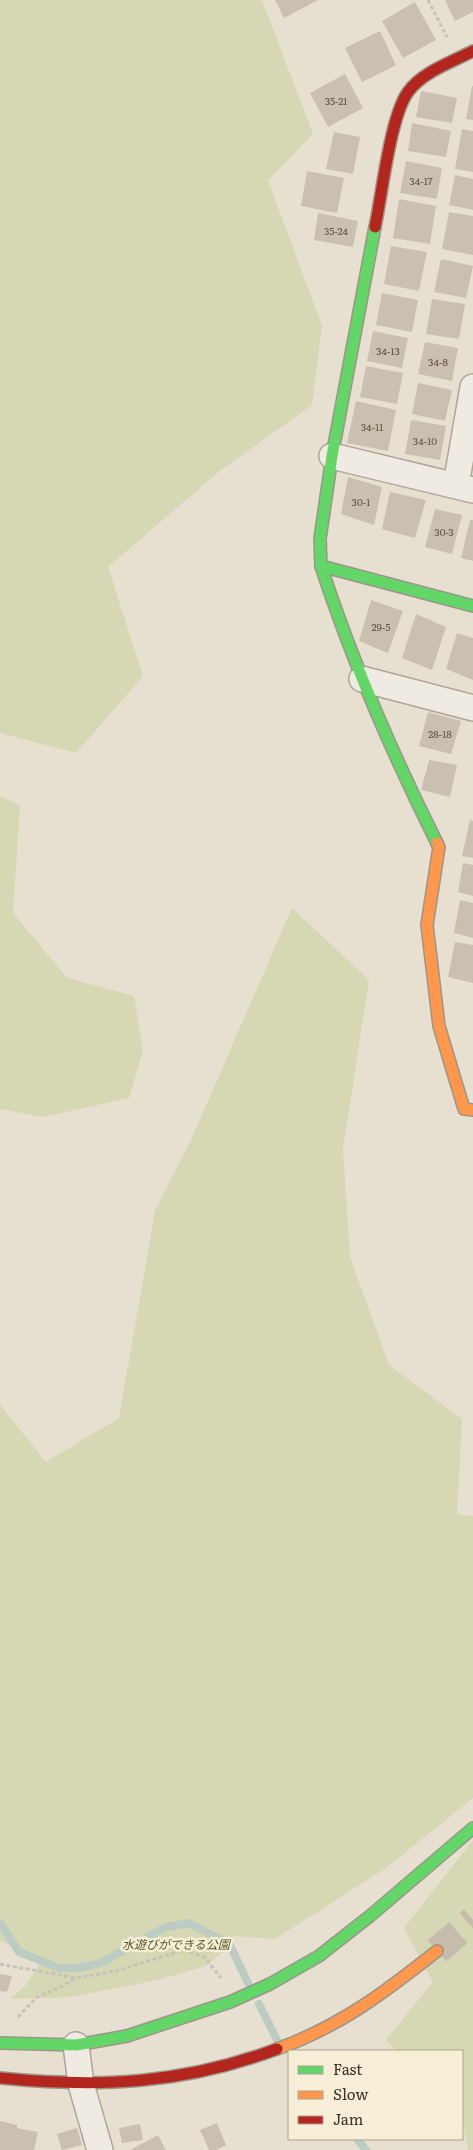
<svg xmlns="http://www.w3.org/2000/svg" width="473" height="2150" viewBox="0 0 473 2150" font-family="Literata,'Noto Sans JP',serif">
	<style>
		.green { fill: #d6d7b3 }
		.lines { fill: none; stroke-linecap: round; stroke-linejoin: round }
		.stream { stroke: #bcccc2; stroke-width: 8 }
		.building { fill: #cbbfb2 }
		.secondary-tunnel { stroke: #c5bcae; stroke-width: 28; stroke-dasharray: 28 14; stroke-linecap: butt }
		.street-casing { stroke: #ada599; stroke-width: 28 }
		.fast-casing { stroke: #9c958a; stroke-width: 14 }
		.slow-casing { stroke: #9c958a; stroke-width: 14 }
		.jam-casing { stroke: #9c958a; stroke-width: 14 }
		.path { stroke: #c8c2b9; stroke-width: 3; stroke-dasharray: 4 2.5; stroke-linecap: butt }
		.street { stroke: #efebe3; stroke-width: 25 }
		.fast { stroke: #63d668; stroke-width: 11 }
		.slow { stroke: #ff974d; stroke-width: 11 }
		.jam { stroke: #b3261e; stroke-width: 11 }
		.labels { text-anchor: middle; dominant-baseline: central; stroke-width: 5; stroke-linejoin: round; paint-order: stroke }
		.number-label { font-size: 10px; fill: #605244 }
		.park-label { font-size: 12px; font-style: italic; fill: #4d5a26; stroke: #f7eed8 }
	</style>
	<rect width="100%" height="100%" fill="#e7e0d1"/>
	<!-- green -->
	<g class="green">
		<polygon points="0,0 262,0 313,134 268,180 322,326 312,405 221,470 108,567 143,676 76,753 0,733"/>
		<polygon points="0,796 20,805 13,913 67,978 134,996 143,1050 129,1098 44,1117 0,1109"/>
		<polygon points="292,908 369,980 343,1149 350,1257 389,1365 462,1419 457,1514 473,1516 473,1798 386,1868 275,1939 234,1936 224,1951 206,1966 158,1980 71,1997 10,1999 26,1985 43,1958 0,1941 0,1405 46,1462 119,1418 155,1211 192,1138"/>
		<polygon points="473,1840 473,2150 468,2150 462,2118 462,2051 397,2051 386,2040 433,1982 404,1928"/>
	</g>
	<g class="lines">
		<!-- stream -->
		<g class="stream">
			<polyline points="0,1923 19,1952 59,1968 79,1968 101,1963 166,1927 189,1923 230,1945 248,1983"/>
			<polyline points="259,2004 278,2042"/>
			<polyline points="357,2139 366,2150"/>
		</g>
	</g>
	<!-- building -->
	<g class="building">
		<polygon points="275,0 318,0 284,18"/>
		<polygon points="445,0 473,0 473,12 455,21"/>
		<polygon points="415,2 436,40 403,58 382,21"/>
		<polygon points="380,31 396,65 362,82 345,48"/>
		<polygon points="345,74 363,108 328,127 310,93"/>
		<polygon points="472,86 473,86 473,120 466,119"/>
		<polygon points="421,91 457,98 452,123 416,117"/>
		<polygon points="412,123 451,131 446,157 408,151"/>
		<polygon points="462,129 473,131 473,172 455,169"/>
		<polygon points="334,132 360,137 353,174 326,169"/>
		<polygon points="406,161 442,168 437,199 400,193"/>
		<polygon points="307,171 344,178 337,213 301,206"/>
		<polygon points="455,175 473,179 473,210 449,205"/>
		<polygon points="399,199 436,206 430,244 393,238"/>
		<polygon points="449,212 473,216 473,255 442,249"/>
		<polygon points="318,213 358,221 353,247 314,240"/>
		<polygon points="391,246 427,252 419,291 384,284"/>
		<polygon points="441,259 473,266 466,298 434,292"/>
		<polygon points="382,293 418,300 412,332 376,325"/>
		<polygon points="432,299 465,304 459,339 426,334"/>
		<polygon points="373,331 408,338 402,368 367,361"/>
		<polygon points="425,342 458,348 452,381 418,374"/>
		<polygon points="366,366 403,373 397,404 360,397"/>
		<polygon points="418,383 452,390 445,421 412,414"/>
		<polygon points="356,401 396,410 388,451 347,443"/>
		<polygon points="411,420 446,426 440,460 405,454"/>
		<polygon points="348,477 382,487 374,525 341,514"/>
		<polygon points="390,492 426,500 415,538 382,529"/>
		<polygon points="435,509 462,515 452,554 425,547"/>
		<polygon points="470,520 473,520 473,561 461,558"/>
		<polygon points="371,600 403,611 388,653 359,641"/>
		<polygon points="416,614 446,627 432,670 402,658"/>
		<polygon points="457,633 473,638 473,680 446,669"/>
		<polygon points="428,712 461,721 451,754 419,746"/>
		<polygon points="429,760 457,765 450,797 421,790"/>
		<polygon points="470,820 473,821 473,858 462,856"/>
		<polygon points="463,863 473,865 473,896 458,892"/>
		<polygon points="460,900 473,903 473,938 454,933"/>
		<polygon points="455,942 473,945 473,983 448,977"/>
		<polygon points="0,1974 12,1976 7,1992 0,1991"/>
		<polygon points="0,2121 17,2125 17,2128 38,2132 34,2150 0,2150"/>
		<polygon points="217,2123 226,2145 216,2150 209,2150 200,2130"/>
		<polygon points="140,2124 143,2140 122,2143 119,2128"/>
		<polygon points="77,2128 82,2145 62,2150 57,2134"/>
		<polygon points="158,2135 166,2150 130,2150"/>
	</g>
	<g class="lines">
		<!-- secondary-tunnel -->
		<polyline class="secondary-tunnel" points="437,1951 473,1920"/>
		<defs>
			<g id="street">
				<polyline points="332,456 473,490"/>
				<polyline points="456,485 473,387"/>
				<polyline points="362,679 473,708"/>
				<polyline points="76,2045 81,2084 100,2150"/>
			</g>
			<g id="fast">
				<polyline points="375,227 332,456 320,539 321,566 473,606"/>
				<path d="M321,566C352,661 392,753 437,843"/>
				<polyline points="0,2043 76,2045 127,2036 230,2002 270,1984 319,1956 370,1916 473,1828"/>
			</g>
			<g id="slow">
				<polyline points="437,843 439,847 427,925 439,1026 464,1109 473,1110"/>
				<path d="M277,2049C341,2026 385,1992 437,1951"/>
			</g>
			<g id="jam">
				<path d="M375,227C382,195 390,117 408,92C422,72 452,62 473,51"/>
				<path d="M0,2078C99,2088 183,2084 277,2049"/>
			</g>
		</defs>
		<!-- street casing -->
		<use href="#street" class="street-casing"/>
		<!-- fast casing -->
		<use href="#fast" class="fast-casing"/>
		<!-- slow casing -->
		<use href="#slow" class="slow-casing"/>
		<!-- jam casing -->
		<use href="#jam" class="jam-casing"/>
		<!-- path -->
		<g class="path">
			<polyline points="428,0 447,37"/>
			<polyline points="0,1964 76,1978 116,1971 184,1950 204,1957 221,1978"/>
			<polyline points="18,2017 37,1997 63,1986 76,1978"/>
		</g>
		<!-- street -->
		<use href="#street" class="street"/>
		<!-- fast -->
		<use href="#fast" class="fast"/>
		<!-- slow -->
		<use href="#slow" class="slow"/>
		<!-- jam -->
		<use href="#jam" class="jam"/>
	</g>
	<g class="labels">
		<!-- number labels -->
		<g class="number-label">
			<text x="336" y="100">35-21</text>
			<text x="421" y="180">34-17</text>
			<text x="336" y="230">35-24</text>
			<text x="388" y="350">34-13</text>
			<text x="438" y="361">34-8</text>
			<text x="372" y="426">34-11</text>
			<text x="425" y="440">34-10</text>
			<text x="361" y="501">30-1</text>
			<text x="444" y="531">30-3</text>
			<text x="381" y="626">29-5</text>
			<text x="440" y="733">28-18</text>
		</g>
		<!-- park labels -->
		<g class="park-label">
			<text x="176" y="1944">水遊びができる公園</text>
		</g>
	</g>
	<!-- legend -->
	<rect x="288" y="2050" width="175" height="90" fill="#f7eed8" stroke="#ada18e"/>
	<rect x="298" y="2066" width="25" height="8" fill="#63d668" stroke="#ada18e"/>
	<text x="333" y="2075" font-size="15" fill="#3d2e20">Fast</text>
	<rect x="298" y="2091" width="25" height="8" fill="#ff974d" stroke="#ada18e"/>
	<text x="333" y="2100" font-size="15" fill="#3d2e20">Slow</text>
	<rect x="298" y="2116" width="25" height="8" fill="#b3261e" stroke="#ada18e"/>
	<text x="333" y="2125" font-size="15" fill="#3d2e20">Jam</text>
</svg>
